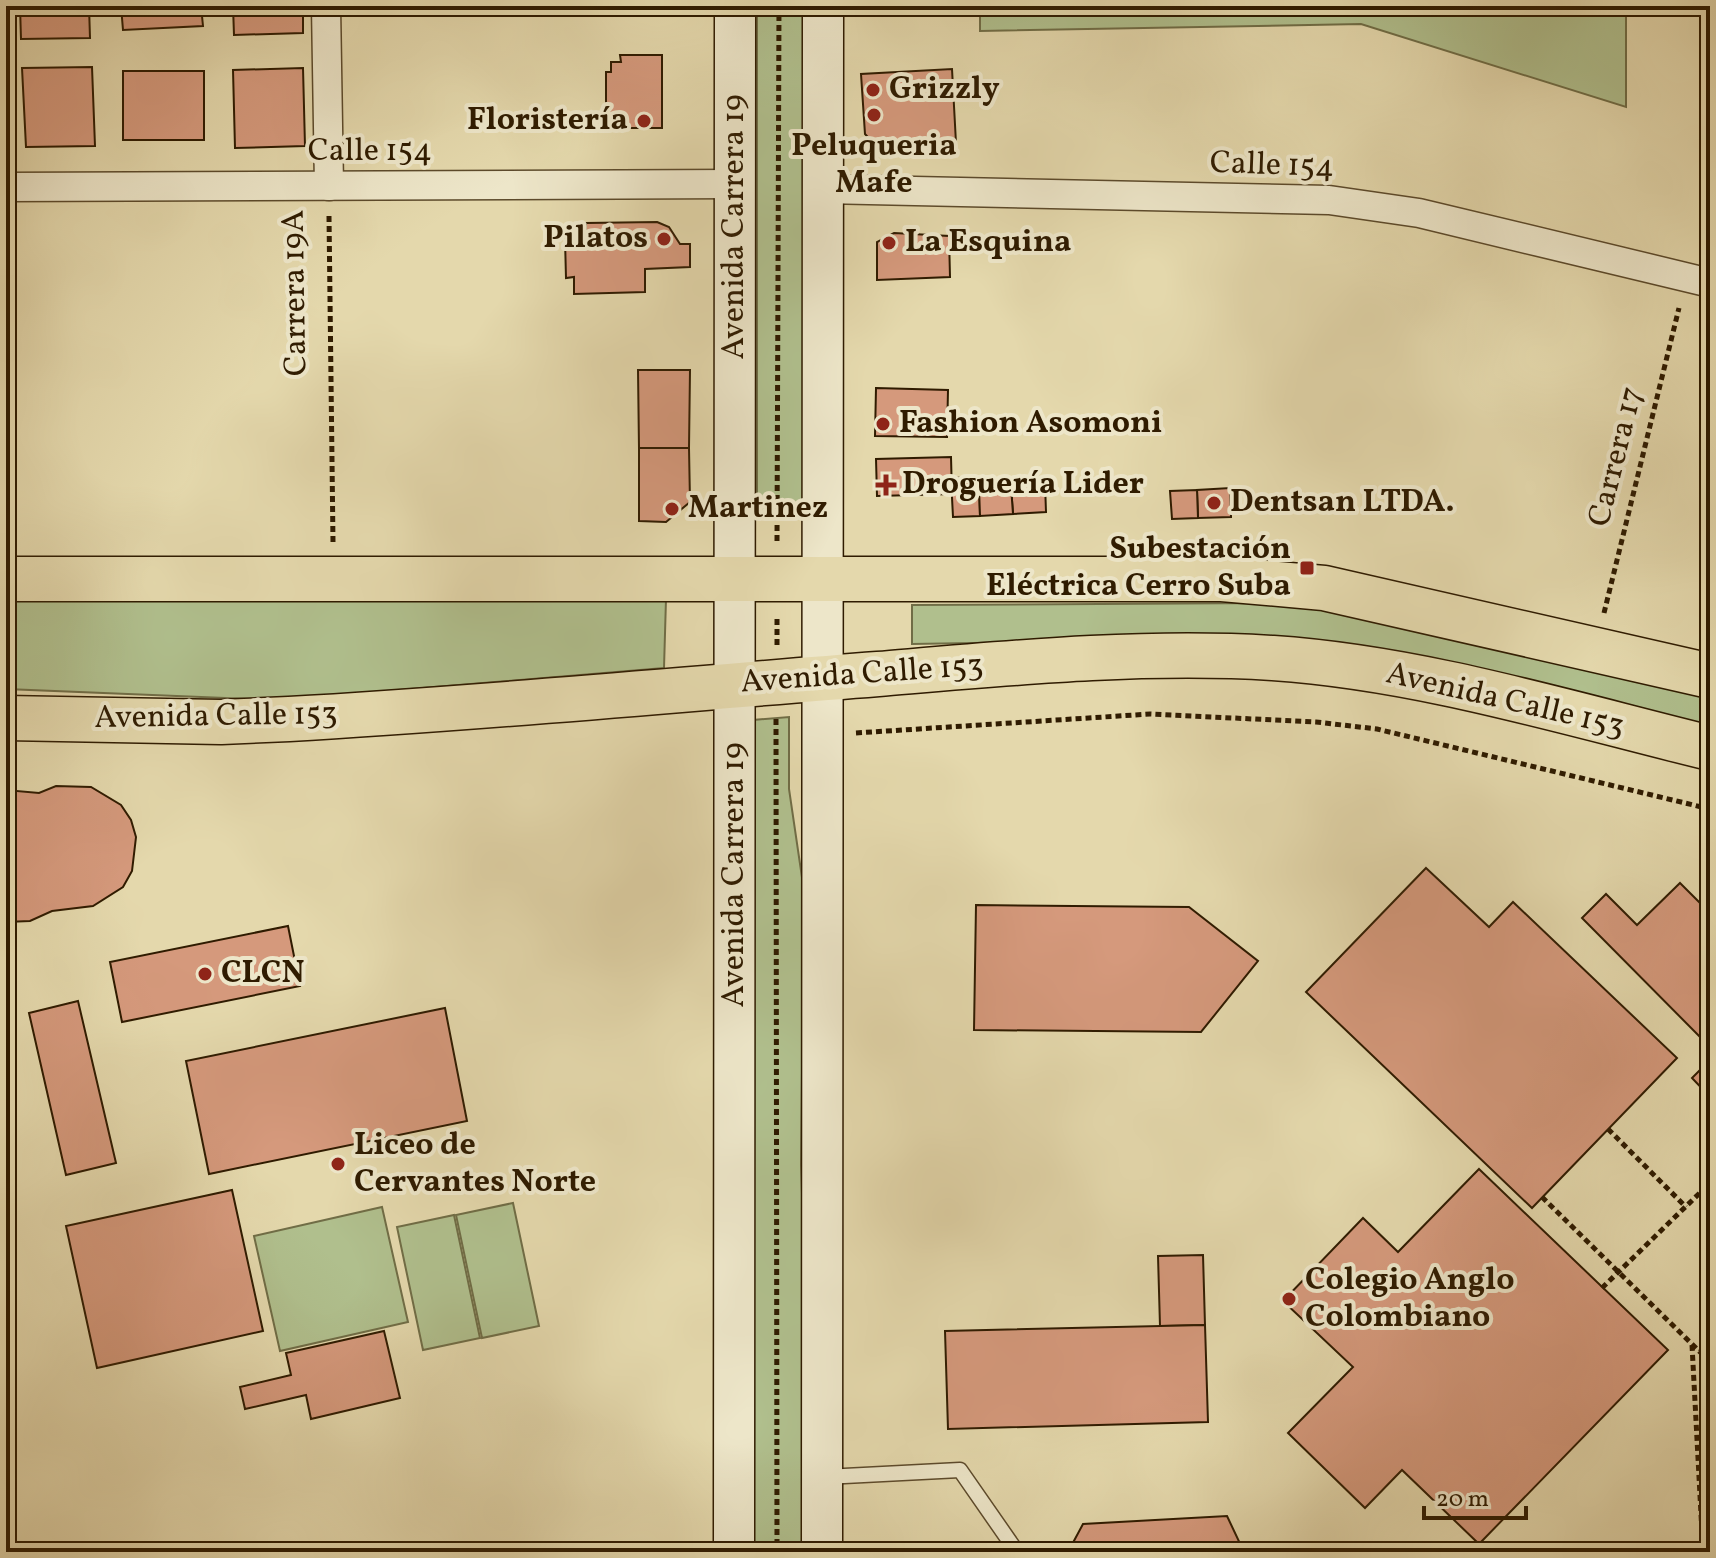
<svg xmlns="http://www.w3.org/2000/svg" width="1716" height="1558" viewBox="0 0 1716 1558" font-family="Vollkorn,serif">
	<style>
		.green { fill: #b0bf8d; stroke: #706d46; stroke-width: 2 }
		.building { fill: #d5997c; stroke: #2f1b00; stroke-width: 2 }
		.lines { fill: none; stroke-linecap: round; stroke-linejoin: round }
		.service-casing { stroke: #5c4a2b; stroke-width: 17 }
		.minor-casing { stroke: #5c4a2b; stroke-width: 31 }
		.secondary-casing { stroke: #2f1b00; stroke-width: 43 }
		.primary-casing { stroke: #2f1b00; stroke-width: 47 }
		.path { stroke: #2f1b00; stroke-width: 5; stroke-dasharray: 6 4; stroke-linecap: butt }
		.service { stroke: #ede6c9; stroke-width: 14 }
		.minor { stroke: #ede6c9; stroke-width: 28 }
		.secondary { stroke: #ede6c9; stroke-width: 40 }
		.primary { stroke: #e4d8ac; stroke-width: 44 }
		.poi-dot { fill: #8f2418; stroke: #ede6c9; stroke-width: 3 }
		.labels { text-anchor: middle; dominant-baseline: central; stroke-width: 8; stroke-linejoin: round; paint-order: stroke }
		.poi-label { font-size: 32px; font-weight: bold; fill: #2f1b00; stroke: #ede6c9; text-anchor: start }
		.street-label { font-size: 32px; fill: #2f1b00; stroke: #ede6c9 }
	</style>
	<rect width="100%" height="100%" fill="#e4d8ac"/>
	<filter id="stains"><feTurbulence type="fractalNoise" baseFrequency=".0025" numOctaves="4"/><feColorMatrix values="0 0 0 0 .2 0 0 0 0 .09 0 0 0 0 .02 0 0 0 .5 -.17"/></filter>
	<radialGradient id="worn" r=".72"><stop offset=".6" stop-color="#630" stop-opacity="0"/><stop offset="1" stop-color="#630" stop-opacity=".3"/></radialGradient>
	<!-- green -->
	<g class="green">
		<polygon points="757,6 809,6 804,513 757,514"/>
		<polygon points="980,6 1626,6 1626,107 1361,24 980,31"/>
		<polygon points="6,597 666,599 664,668 277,700 6,689"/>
		<polygon points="1267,603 1347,608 1710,692 1710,730 1269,638 912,644 912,605"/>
		<polygon points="789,717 789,789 804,891 801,1165 812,1476 810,1552 748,1552 753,720"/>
		<polygon points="513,1203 539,1326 482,1338 456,1215"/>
		<polygon points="382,1207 408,1322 280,1351 254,1236"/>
		<polygon points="454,1215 480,1338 423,1350 397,1227"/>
	</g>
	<!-- building -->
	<g class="building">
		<polygon points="20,6 89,6 90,38 21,39"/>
		<polygon points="121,6 201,6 203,26 123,30"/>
		<polygon points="233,6 303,6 303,33 234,35"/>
		<polygon points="620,55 662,55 662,128 606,128 606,72 611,72 611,62 621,62"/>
		<polygon points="92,67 95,146 26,147 22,68"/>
		<polygon points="303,68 305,146 235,148 233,70"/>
		<polygon points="952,69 956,143 877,147 865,134 861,74"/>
		<rect x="123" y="71" width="81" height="69"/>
		<polygon points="657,222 669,227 680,244 690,244 690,267 645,269 645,292 574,294 574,277 566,278 565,239 586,239 586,223"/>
		<polygon points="894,233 949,236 950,277 877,280 877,242"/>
		<polygon points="638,370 690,370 689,448 639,448"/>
		<polygon points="876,388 948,390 947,437 875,436"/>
		<polygon points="639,448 689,448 690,502 666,522 639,521"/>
		<polygon points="951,457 952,494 877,496 876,459"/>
		<polygon points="979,477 980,516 953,517 951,478"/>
		<polygon points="1045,483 1046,512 1013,514 1011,486"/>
		<polygon points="1011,486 1013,514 980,516 979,488"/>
		<polygon points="1230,488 1231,517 1198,518 1197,490"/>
		<polygon points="1197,490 1198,518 1172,519 1170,491"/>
		<polygon points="56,786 91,787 121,805 131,820 136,837 132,871 123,887 93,906 52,911 30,921 6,922 6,790 39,793"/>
		<polygon points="1426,868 1489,927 1513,902 1677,1058 1532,1208 1306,992"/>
		<polygon points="1680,883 1710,913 1710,1047 1582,918 1606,894 1637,925"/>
		<polygon points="976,905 1189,907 1258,961 1201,1032 974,1030"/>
		<polygon points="288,926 300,986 122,1022 110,962"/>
		<polygon points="78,1001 116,1163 66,1175 29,1013"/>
		<polygon points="445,1008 467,1121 209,1174 186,1061"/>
		<polygon points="1710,1060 1710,1097 1692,1078"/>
		<polygon points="1479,1169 1668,1350 1479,1544 1402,1470 1365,1508 1288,1433 1353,1367 1283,1301 1363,1218 1398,1252"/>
		<polygon points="232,1190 263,1331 97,1368 66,1226"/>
		<polygon points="1203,1255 1205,1325 1160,1326 1158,1256"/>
		<polygon points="1205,1325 1208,1422 948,1429 945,1331"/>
		<polygon points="384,1331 400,1398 311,1419 306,1395 245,1409 240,1387 291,1375 286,1353"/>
		<polygon points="1227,1516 1244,1552 1068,1552 1083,1524"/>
	</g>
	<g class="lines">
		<defs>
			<polyline id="service" points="825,1477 960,1470 1017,1552"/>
			<g id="minor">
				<polyline points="326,6 329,186"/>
				<polyline points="6,187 735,184"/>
				<polyline points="823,189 1329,200 1419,213 1710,283"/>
			</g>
			<g id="secondary">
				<polyline points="734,1552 735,6"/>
				<polyline points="822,1552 823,6"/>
			</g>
			<g id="primary">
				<polyline points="6,579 1222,579 1324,588 1710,676"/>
				<path d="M6,718L221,722L289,719C486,708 682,689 878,674C1009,663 1142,650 1273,658C1421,668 1567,713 1710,748"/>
			</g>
		</defs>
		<!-- service casing -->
		<use href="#service" class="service-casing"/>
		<!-- minor casing -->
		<use href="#minor" class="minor-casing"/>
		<!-- secondary casing -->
		<use href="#secondary" class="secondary-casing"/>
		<!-- primary casing -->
		<use href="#primary" class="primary-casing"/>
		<!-- path -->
		<g class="path">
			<polyline points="329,216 333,542"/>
			<polyline points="777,541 779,6"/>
			<polyline points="1604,613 1679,308"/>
			<polyline points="777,645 777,615"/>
			<polyline points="776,719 777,1552"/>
			<polyline points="856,733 1150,714 1316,722 1377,729 1710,809"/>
			<polyline points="1608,1129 1686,1207"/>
			<polyline points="1542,1197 1700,1352 1710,1341"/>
			<polyline points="1602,1288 1710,1183"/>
			<polyline points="1692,1345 1703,1552"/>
		</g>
		<!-- service -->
		<use href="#service" class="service"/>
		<!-- minor -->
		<use href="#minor" class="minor"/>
		<!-- secondary -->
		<use href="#secondary" class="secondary"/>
		<!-- primary -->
		<use href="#primary" class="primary"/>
	</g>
	<!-- markers -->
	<g class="poi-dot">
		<circle cx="873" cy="90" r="8"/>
		<circle cx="874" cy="115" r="8"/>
		<circle cx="644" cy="121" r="8"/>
		<circle cx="664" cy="239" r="8"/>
		<circle cx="889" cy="243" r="8"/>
		<circle cx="883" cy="424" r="8"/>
		<path d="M882 473h8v8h8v8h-8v8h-8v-8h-8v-8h8z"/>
		<circle cx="1214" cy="503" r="8"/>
		<circle cx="672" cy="509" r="8"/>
		<rect x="1299" y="560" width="16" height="16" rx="4"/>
		<circle cx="205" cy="974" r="8"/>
		<circle cx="338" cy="1164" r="8"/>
		<circle cx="1289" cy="1299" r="8"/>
	</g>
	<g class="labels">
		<!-- poi labels -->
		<g class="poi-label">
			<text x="889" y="90">Grizzly</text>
			<text x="628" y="121" text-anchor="end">Floristería</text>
			<text x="874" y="147" text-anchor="middle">Peluqueria<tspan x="874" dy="37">Mafe</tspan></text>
			<text x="648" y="239" text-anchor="end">Pilatos</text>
			<text x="905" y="243">La Esquina</text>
			<text x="899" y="424">Fashion Asomoni</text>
			<text x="902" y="485">Droguería Lider</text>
			<text x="1230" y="503">Dentsan LTDA.</text>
			<text x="688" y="509">Martinez</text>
			<text x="1291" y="550" text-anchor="end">Subestación<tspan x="1291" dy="37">Eléctrica Cerro Suba</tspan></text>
			<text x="221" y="974">CLCN</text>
			<text x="354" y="1146">Liceo de<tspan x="354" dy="37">Cervantes Norte</tspan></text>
			<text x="1305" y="1281">Colegio Anglo<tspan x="1305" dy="37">Colombiano</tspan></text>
		</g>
		<!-- street labels -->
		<g class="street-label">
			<text x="370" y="152">Calle 154</text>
			<text transform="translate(1272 166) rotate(2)">Calle 154</text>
			<text transform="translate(735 227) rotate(-90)">Avenida Carrera 19</text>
			<text transform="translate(296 293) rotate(-91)">Carrera 19A</text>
			<text transform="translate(1617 457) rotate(-76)">Carrera 17</text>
			<text transform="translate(862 675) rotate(-4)">Avenida Calle 153</text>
			<text transform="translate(1505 701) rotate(13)">Avenida Calle 153</text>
			<text transform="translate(216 717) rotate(-1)">Avenida Calle 153</text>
			<text transform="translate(735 875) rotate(-90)">Avenida Carrera 19</text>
		</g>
	</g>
	<!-- margin -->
	<rect width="1716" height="1558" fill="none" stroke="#e4d8ac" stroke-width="32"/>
	<rect x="8" y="8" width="1700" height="1542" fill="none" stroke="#2f1b00" stroke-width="4"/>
	<rect x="16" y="16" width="1684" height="1526" fill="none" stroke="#2f1b00" stroke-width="2"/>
	<!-- scale -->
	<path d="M1424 1506v12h102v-12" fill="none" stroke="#2f1b00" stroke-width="4"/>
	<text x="1436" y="1506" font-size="24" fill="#2f1b00" stroke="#ede6c9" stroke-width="6" paint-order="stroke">20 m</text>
	<rect width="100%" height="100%" filter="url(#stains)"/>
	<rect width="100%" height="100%" fill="url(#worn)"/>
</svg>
